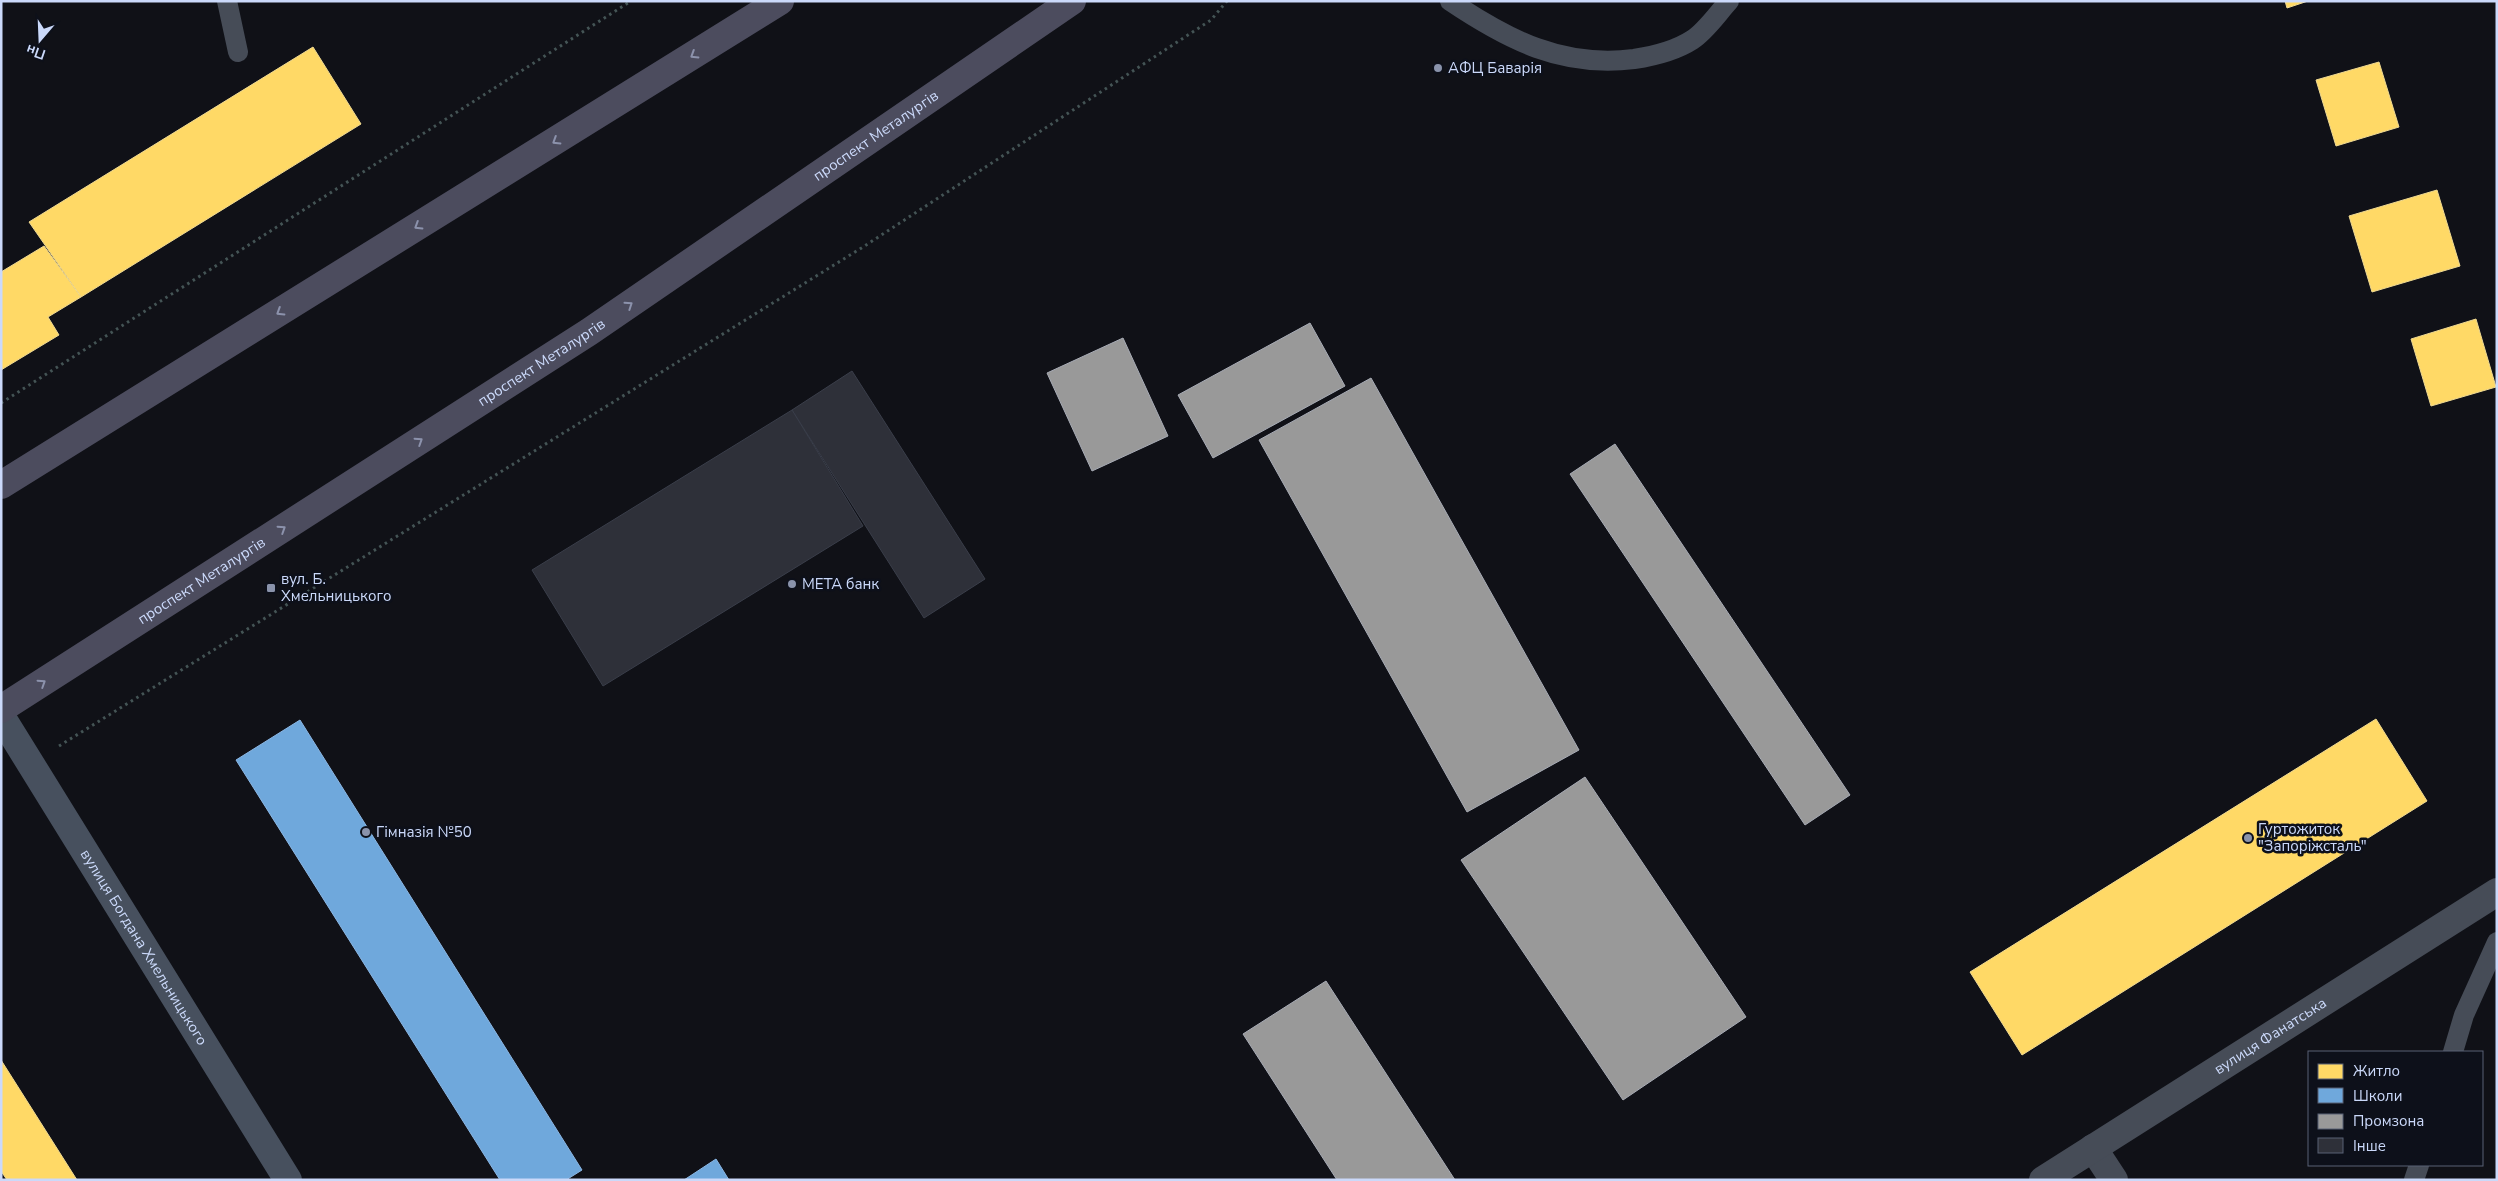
<svg xmlns="http://www.w3.org/2000/svg" width="2498" height="1181" viewBox="0 0 2498 1181" font-family="'Nunito Sans',sans-serif">
	<style>
		.homes { fill: #ffd966; stroke: #efd992 }
		.schools { fill: #6fa8dc; stroke: #8bb7e5 }
		.industry { fill: #999; stroke: #a8acb6 }
		.building { fill: #2e3039; stroke: #3a3e4a }
		.lines { fill: none; stroke-linecap: round; stroke-linejoin: round }
		.path { stroke: #445455; stroke-width: 3; stroke-dasharray: 2.5 4; stroke-linecap: butt }
		.lane { stroke: #464c57; stroke-width: 20 }
		.street { stroke: #464c57; stroke-width: 28 }
		.secondary { stroke: #47505e; stroke-width: 28 }
		.primary { stroke: #4c4c5e; stroke-width: 28 }
		.oneway { stroke: #8c92ac }
		.poi-dot { fill: #8a93ab; stroke: #0d101a; stroke-width: 2 }
		.labels { text-anchor: middle; dominant-baseline: central; stroke-width: 5; stroke-linejoin: round; paint-order: stroke }
		.poi-label { font-size: 15px; fill: #cbd9fa; stroke: #0d101a; text-anchor: start }
		.street-label { font-size: 15px; fill: #cbd9fa; stroke: #0d101a }
	</style>
	<rect width="100%" height="100%" fill="#101117"/>
	<!-- homes -->
	<g class="homes">
		<polygon points="2285,1 2308,1 2287,8"/>
		<polygon points="313,47 361,124 81,297 29,222"/>
		<polygon points="2379,62 2399,127 2336,146 2316,80"/>
		<polygon points="2437,190 2460,266 2372,292 2349,216"/>
		<polygon points="44,246 81,297 48,317 59,335 1,370 1,272"/>
		<polygon points="2476,319 2496,387 2431,406 2411,339"/>
		<polygon points="2376,719 2427,801 2022,1055 1970,972"/>
		<polygon points="1,1060 77,1180 7,1180 1,1171"/>
	</g>
	<!-- schools -->
	<g class="schools">
		<polygon points="300,720 582,1170 566,1180 500,1180 236,760"/>
		<polygon points="716,1159 729,1180 684,1180"/>
	</g>
	<!-- industry -->
	<g class="industry">
		<polygon points="1310,323 1345,386 1213,458 1178,395"/>
		<polygon points="1123,338 1168,436 1092,471 1047,373"/>
		<polygon points="1371,378 1579,750 1467,812 1259,440"/>
		<polygon points="1615,444 1850,795 1805,825 1570,474"/>
		<polygon points="1585,777 1746,1017 1623,1100 1461,860"/>
		<polygon points="1326,981 1455,1180 1337,1180 1243,1034"/>
	</g>
	<!-- building -->
	<g class="building">
		<polygon points="852,371 985,579 924,618 792,410"/>
		<polygon points="792,410 863,526 603,686 532,570"/>
	</g>
	<g class="lines">
		<!-- path -->
		<g class="path">
			<polyline points="1,403 631,1"/>
			<polyline points="59,746 863,247 1211,20 1227,1"/>
		</g>
		<!-- lane -->
		<g class="lane">
			<polyline points="227,1 238,52"/>
			<path d="M1450,1C1508,40 1562,68 1634,59C1654,56 1675,51 1692,40C1706,31 1718,13 1729,1"/>
			<polyline points="2453,1052 2464,1015 2497,942"/>
			<polyline points="2414,1180 2419,1165"/>
		</g>
		<!-- street -->
		<g class="street">
			<polyline points="2093,1148 2114,1180"/>
			<path id="s1" d="M2043,1180L2497,892"/>
		</g>
		<!-- secondary -->
		<path class="secondary" id="s2" d="M1,716L288,1180"/>
		<!-- primary -->
		<g class="primary">
			<polyline points="1,485 780,1"/>
			<path id="s3" d="M1,709L589,332L1072,1"/>
		</g>
	</g>
	<!-- one-way arrows -->
	<defs><path id="oneway-chevron" d="M-2-3.5L2.5 0L-2 3.5" fill="none" stroke-width="1.6" stroke-linecap="round" stroke-linejoin="round" transform="scale(1.25)"/></defs>
	<g class="oneway">
		<use href="#oneway-chevron" transform="translate(694 55) rotate(148)"/>
		<use href="#oneway-chevron" transform="translate(556 141) rotate(148)"/>
		<use href="#oneway-chevron" transform="translate(418 226) rotate(148)"/>
		<use href="#oneway-chevron" transform="translate(629 305) rotate(-34)"/>
		<use href="#oneway-chevron" transform="translate(280 312) rotate(148)"/>
		<use href="#oneway-chevron" transform="translate(419 441) rotate(-33)"/>
		<use href="#oneway-chevron" transform="translate(282 529) rotate(-33)"/>
		<use href="#oneway-chevron" transform="translate(42 683) rotate(-33)"/>
	</g>
	<!-- markers -->
	<g class="poi-dot">
		<circle cx="1438" cy="68" r="5"/>
		<circle cx="792" cy="584" r="5"/>
		<rect x="266" y="583" width="10" height="10" rx="2.5"/>
		<circle cx="366" cy="832" r="5"/>
		<circle cx="2248" cy="838" r="5"/>
	</g>
	<g class="labels">
		<!-- poi labels -->
		<g class="poi-label">
			<text x="1448" y="68">АФЦ Баварiя</text>
			<text x="281" y="579">вул. Б.<tspan x="281" dy="17">Хмельницького</tspan></text>
			<text x="802" y="584">МЕТА банк</text>
			<text x="2258" y="829">Гуртожиток<tspan x="2258" dy="17">"Запоріжсталь"</tspan></text>
			<text x="376" y="832">Гімназія №50</text>
		</g>
		<!-- street labels -->
		<g class="street-label">
			<text stroke="none"><textPath href="#s3" startOffset="1046">проспект Металургів</textPath></text>
			<text stroke="none"><textPath href="#s3" startOffset="642">проспект Металургів</textPath></text>
			<text stroke="none"><textPath href="#s3" startOffset="238">проспект Металургів</textPath></text>
			<text stroke="none"><textPath href="#s2" startOffset="272">вулиця Богдана Хмельницького</textPath></text>
			<text stroke="none"><textPath href="#s1" startOffset="269">вулиця Фанатська</textPath></text>
		</g>
	</g>
	<!-- border -->
	<rect width="2498" height="1181" fill="none" stroke="#cbd9fa" stroke-width="5"/>
	<!-- legend -->
	<rect x="2308" y="1051" width="175" height="115" fill="#0d101a" stroke="#596074"/>
	<rect x="2318" y="1064" width="25" height="15" fill="#ffd966" stroke="#596074"/>
	<text x="2353" y="1076" font-size="15" fill="#cbd9fa">Житло</text>
	<rect x="2318" y="1088" width="25" height="15" fill="#6fa8dc" stroke="#596074"/>
	<text x="2353" y="1101" font-size="15" fill="#cbd9fa">Школи</text>
	<rect x="2318" y="1114" width="25" height="15" fill="#999999" stroke="#596074"/>
	<text x="2353" y="1126" font-size="15" fill="#cbd9fa">Промзона</text>
	<rect x="2318" y="1138" width="25" height="15" fill="#2e3039" stroke="#596074"/>
	<text x="2353" y="1151" font-size="15" fill="#cbd9fa">Інше</text>
	<!-- north arrow -->
	<g transform="translate(40 40) rotate(199)" stroke="#0d101a" stroke-width="4" paint-order="stroke">
	<path d="M0-4L9 19L0 12L-9 19Z" fill="#cbd9fa"/>
	<text y="-8" font-size="14" font-weight="bold" text-anchor="middle" fill="#cbd9fa">Пн</text>
	</g>
</svg>
